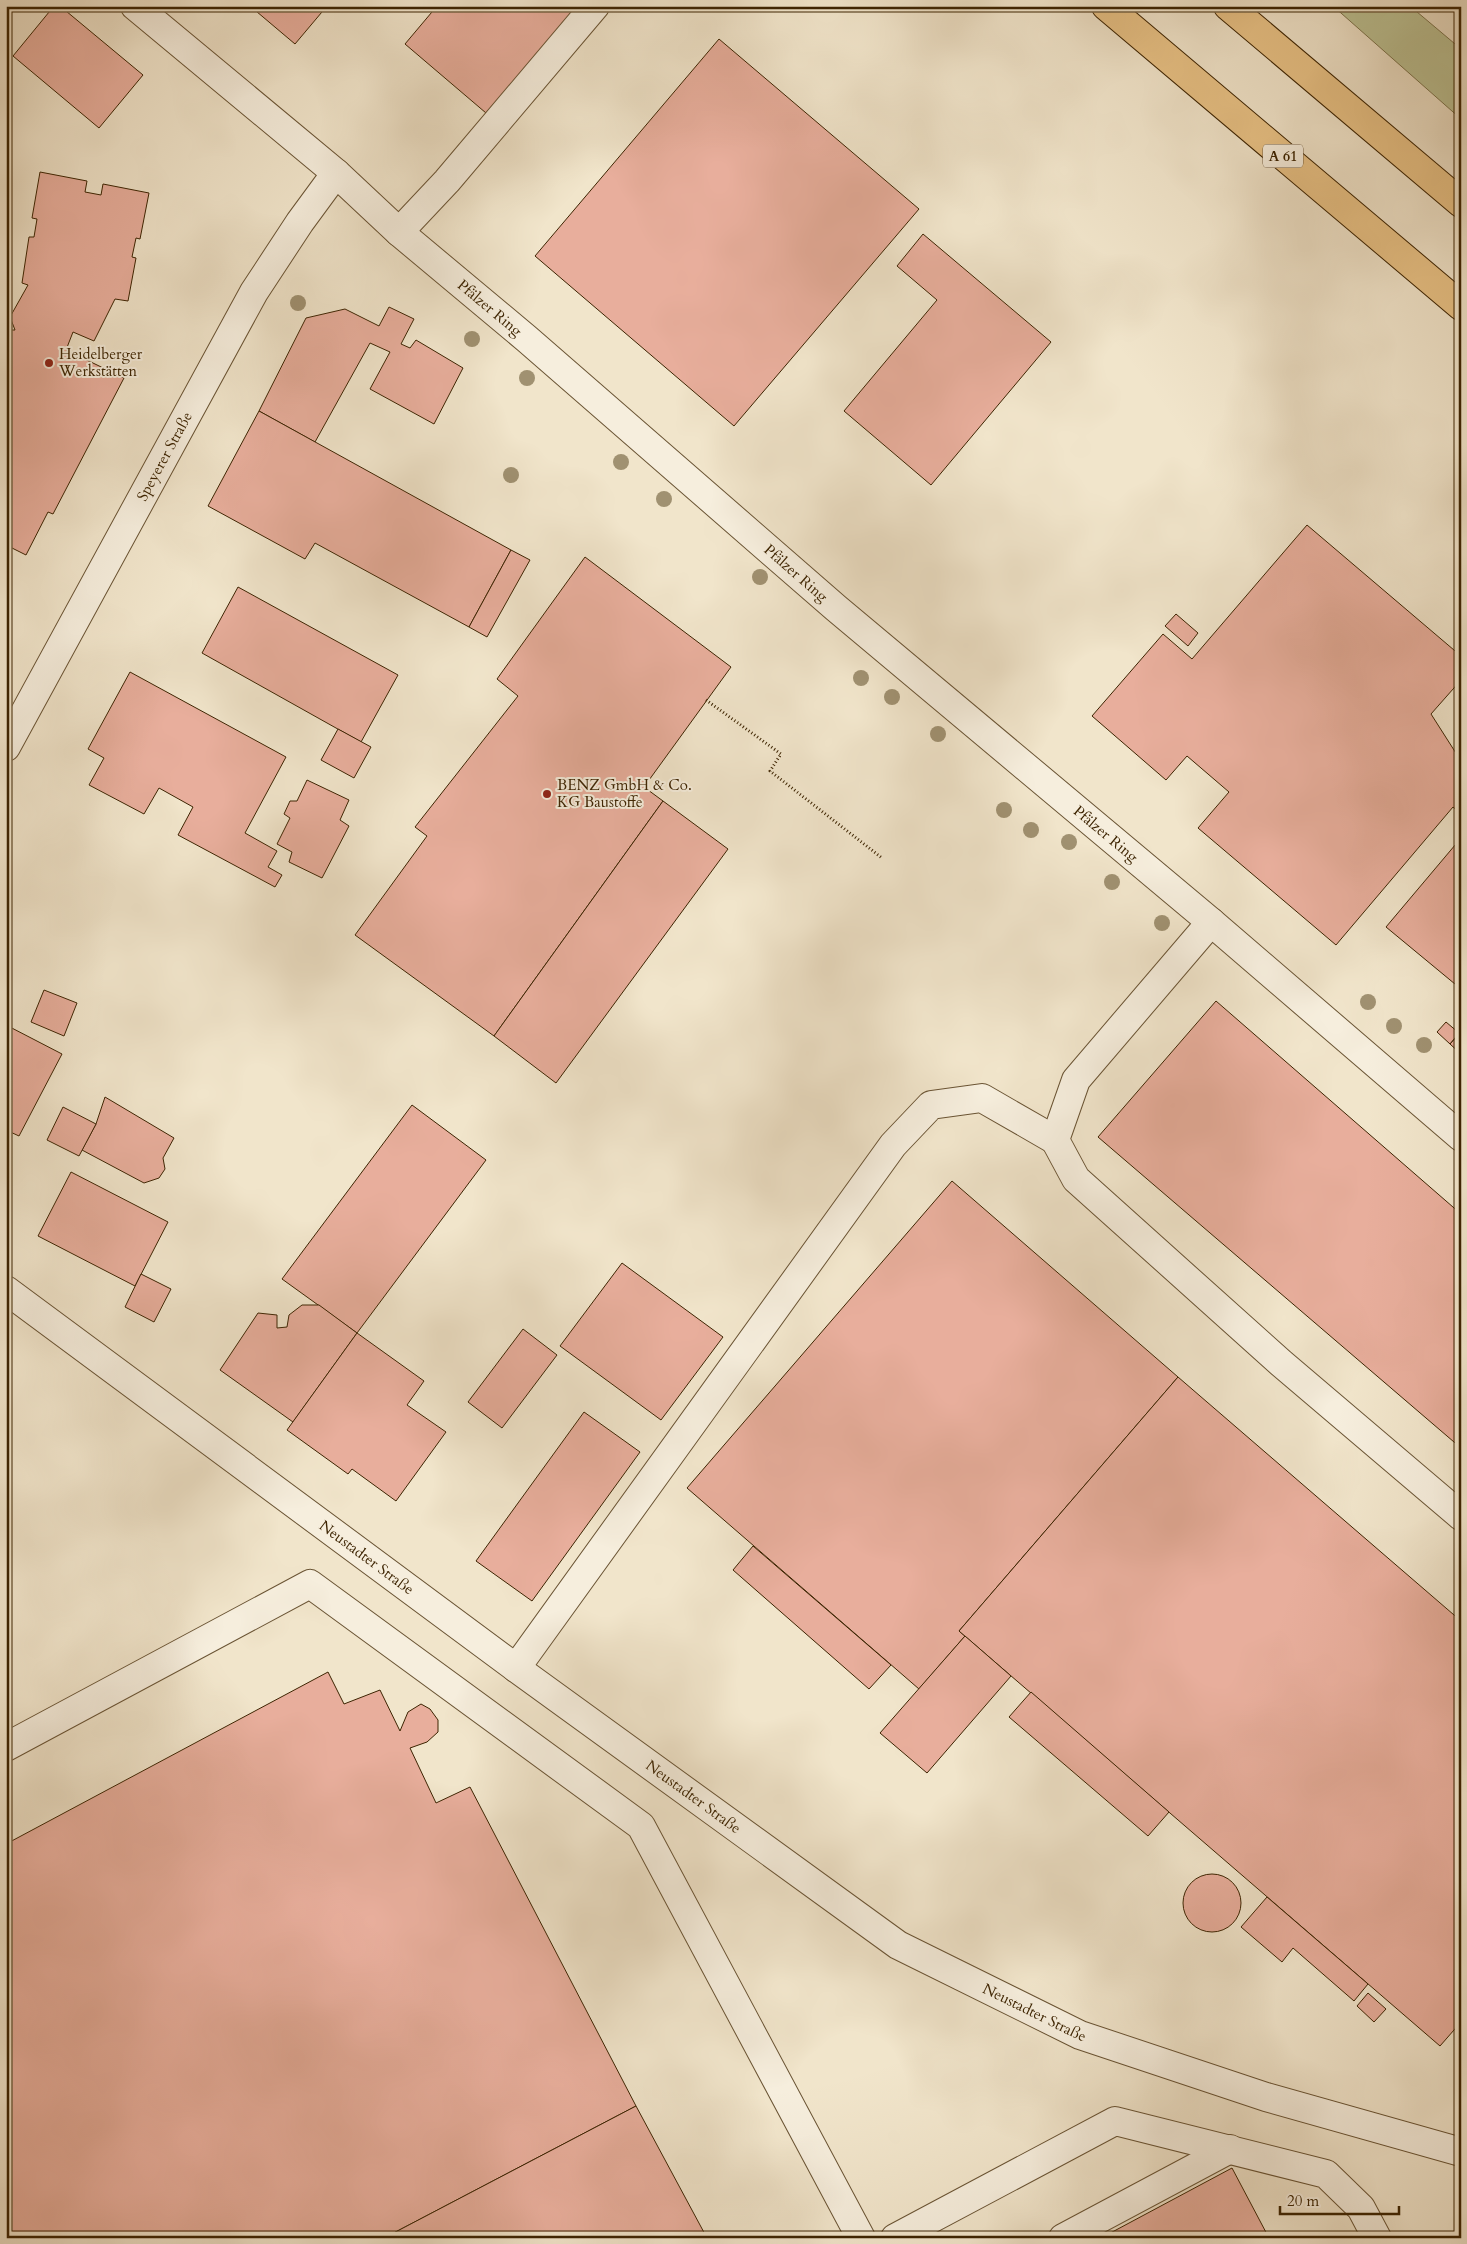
<svg xmlns="http://www.w3.org/2000/svg" width="1467" height="2244" viewBox="0 0 1467 2244" font-family="Cardo,serif">
	<style>
		.green { fill: #bdc395; stroke: #7d744c }
		.building { fill: #e8ae9c; stroke: #3d2402 }
		.lines { fill: none; stroke-linecap: round; stroke-linejoin: round }
		.minor-casing { stroke: #6a5434; stroke-width: 30 }
		.highway-casing { stroke: #3d2402; stroke-width: 30 }
		.path { stroke: #3d2402; stroke-width: 3; stroke-dasharray: 1 2.5; stroke-linecap: butt }
		.minor { stroke: #f6eedd; stroke-width: 28 }
		.highway { stroke: #e8c286; stroke-width: 28 }
		.tree { fill: #a09171 }
		.poi-dot { fill: #8f2418; stroke: #f6eedd; stroke-width: 2 }
		.labels { text-anchor: middle; dominant-baseline: central; stroke-width: 4; stroke-linejoin: round; paint-order: stroke }
		.shield { fill: #f6eedd; stroke: #746144; stroke-width: 1 }
		.shield-label { font-size: 14px; font-weight: bold; fill: #3d2402 }
		.street-label { font-size: 15px; fill: #3d2402; stroke: #f6eedd }
		.poi-label { font-size: 15px; fill: #3d2402; stroke: #f6eedd; text-anchor: start }
	</style>
	<rect width="100%" height="100%" fill="#f1e5cb"/>
	<filter id="stains"><feTurbulence type="fractalNoise" baseFrequency=".004" numOctaves="4"/><feColorMatrix values="0 0 0 0 .2 0 0 0 0 .09 0 0 0 0 .02 0 0 0 .5 -.17"/></filter>
	<radialGradient id="worn" r=".72"><stop offset=".6" stop-color="#630" stop-opacity="0"/><stop offset="1" stop-color="#630" stop-opacity=".3"/></radialGradient>
	<!-- green -->
	<polygon class="green" points="1333,6 1410,6 1461,49 1461,119"/>
	<!-- building -->
	<g class="building">
		<polygon points="54,6 60,6 143,75 99,128 13,56"/>
		<polygon points="250,6 327,6 295,44"/>
		<polygon points="437,6 578,6 486,113 405,44"/>
		<polygon points="719,39 919,209 734,426 535,256"/>
		<polygon points="40,172 87,181 85,192 101,195 103,184 149,193 140,239 136,238 132,257 136,258 128,301 115,299 94,341 73,332 66,350 124,378 53,514 48,512 26,555 6,545 6,330 15,330 10,317 28,285 22,283 29,237 34,237 37,219 32,218"/>
		<polygon points="923,234 1051,342 931,485 844,411 937,300 897,266"/>
		<polygon points="389,307 414,319 401,344 410,348 416,340 463,368 434,424 370,389 390,352 370,343 315,442 259,411 306,318 345,309 379,326"/>
		<polygon points="259,411 511,550 469,627 315,543 305,559 208,506"/>
		<polygon points="1307,525 1461,656 1461,680 1431,714 1461,761 1461,814 1453,807 1336,945 1198,828 1229,792 1187,756 1166,780 1092,716 1163,634 1192,659"/>
		<polygon points="511,550 530,560 487,637 469,627"/>
		<polygon points="585,557 731,667 644,787 663,801 494,1036 355,935 427,836 415,827 518,696 497,679"/>
		<polygon points="238,587 398,675 361,742 202,653"/>
		<polygon points="1176,614 1198,633 1188,646 1165,626"/>
		<polygon points="130,672 286,757 245,833 277,851 268,867 282,875 275,887 178,835 193,807 159,788 144,814 89,785 104,758 88,749"/>
		<polygon points="338,729 371,747 354,778 321,760"/>
		<polygon points="307,780 349,800 340,820 349,826 322,878 289,862 292,852 277,844 290,818 284,814 290,801 297,801"/>
		<polygon points="663,801 728,849 556,1083 494,1036"/>
		<polygon points="1461,838 1461,989 1386,927"/>
		<polygon points="44,990 77,1003 64,1036 31,1022"/>
		<polygon points="1216,1001 1461,1214 1461,1448 1098,1137"/>
		<polygon points="1446,1022 1459,1033 1450,1044 1437,1032"/>
		<polygon points="6,1025 62,1054 19,1136 6,1130"/>
		<polygon points="1461,1032 1461,1054 1450,1044"/>
		<polygon points="105,1097 174,1138 163,1158 165,1169 159,1178 144,1183 82,1150 96,1124"/>
		<polygon points="412,1105 486,1160 357,1333 282,1279"/>
		<polygon points="63,1107 96,1124 79,1156 47,1140"/>
		<polygon points="71,1172 168,1222 135,1286 38,1236"/>
		<polygon points="952,1181 1178,1377 959,1631 965,1636 919,1689 687,1488"/>
		<polygon points="622,1263 723,1337 661,1420 560,1346"/>
		<polygon points="141,1274 171,1289 154,1322 125,1307"/>
		<polygon points="302,1305 319,1305 357,1333 293,1422 220,1370 258,1313 277,1315 277,1328 287,1327 289,1315"/>
		<polygon points="523,1329 557,1355 502,1428 468,1402"/>
		<polygon points="357,1333 424,1381 407,1405 446,1432 396,1501 352,1469 348,1474 287,1430"/>
		<polygon points="1178,1377 1461,1621 1461,2022 1440,2046 959,1631"/>
		<polygon points="584,1412 640,1452 532,1601 476,1561"/>
		<polygon points="753,1546 891,1665 869,1689 733,1570"/>
		<polygon points="965,1636 1011,1676 927,1773 880,1733"/>
		<polygon points="328,1672 344,1704 380,1690 400,1731 408,1712 421,1704 430,1709 438,1720 438,1732 427,1742 410,1748 436,1803 470,1787 636,2106 384,2238 6,2238 6,1844"/>
		<polygon points="1031,1692 1169,1812 1148,1836 1009,1717"/>
		<circle cx="1212" cy="1903" r="29"/>
		<polygon points="1267,1897 1368,1984 1354,2001 1293,1948 1282,1962 1241,1927"/>
		<polygon points="1368,1993 1386,2009 1374,2022 1357,2006"/>
		<polygon points="636,2106 707,2238 384,2238"/>
		<polygon points="1232,2168 1269,2238 1101,2238"/>
	</g>
	<g class="lines">
		<defs>
			<g id="minor">
				<path id="s1" d="M135,6L336,173L399,232L527,339L836,608L1211,922L1461,1137"/>
				<polyline points="399,232 447,181 595,6"/>
				<path id="s2" d="M6,747L254,292L300,222L336,173"/>
				<polyline points="1211,922 1076,1080 1055,1140 1076,1179 1281,1363 1461,1516"/>
				<path id="s3" d="M6,1290L516,1668L898,1945L1080,2035L1266,2097L1461,2152"/>
				<polyline points="516,1668 893,1145 931,1105 982,1098 1055,1140"/>
				<polyline points="6,1747 310,1584 641,1826 861,2238"/>
				<polyline points="895,2238 1115,2121 1326,2174 1361,2208 1377,2238"/>
				<polyline points="1063,2238 1230,2149"/>
			</g>
			<g id="highway">
				<polyline points="1106,6 1461,306"/>
				<polyline points="1228,6 1461,203"/>
			</g>
		</defs>
		<!-- minor casing -->
		<use href="#minor" class="minor-casing"/>
		<!-- highway casing -->
		<use href="#highway" class="highway-casing"/>
		<!-- path -->
		<polyline class="path" points="706,700 781,754 770,771 882,858"/>
		<!-- minor -->
		<use href="#minor" class="minor"/>
		<!-- highway -->
		<use href="#highway" class="highway"/>
	</g>
	<!-- trees -->
	<g class="tree">
		<circle cx="298" cy="303" r="8"/>
		<circle cx="472" cy="339" r="8"/>
		<circle cx="527" cy="378" r="8"/>
		<circle cx="621" cy="462" r="8"/>
		<circle cx="511" cy="475" r="8"/>
		<circle cx="664" cy="499" r="8"/>
		<circle cx="760" cy="577" r="8"/>
		<circle cx="861" cy="678" r="8"/>
		<circle cx="892" cy="697" r="8"/>
		<circle cx="938" cy="734" r="8"/>
		<circle cx="1004" cy="810" r="8"/>
		<circle cx="1031" cy="830" r="8"/>
		<circle cx="1069" cy="842" r="8"/>
		<circle cx="1112" cy="882" r="8"/>
		<circle cx="1162" cy="923" r="8"/>
		<circle cx="1368" cy="1002" r="8"/>
		<circle cx="1394" cy="1026" r="8"/>
		<circle cx="1424" cy="1045" r="8"/>
	</g>
	<!-- markers -->
	<g class="poi-dot">
		<circle cx="49" cy="363" r="5"/>
		<circle cx="547" cy="794" r="5"/>
	</g>
	<g class="labels">
		<!-- shield labels -->
		<rect class="shield" x="1263" y="144.5" width="40" height="23" rx="4"/>
		<g class="shield-label">
			<text x="1283" y="156">A 61</text>
		</g>
		<!-- street labels -->
		<g class="street-label">
			<text stroke="none"><textPath href="#s1" startOffset="466">Pfälzer Ring</textPath></text>
			<text stroke="none"><textPath href="#s2" startOffset="331">Speyerer Straße</textPath></text>
			<text stroke="none"><textPath href="#s1" startOffset="871">Pfälzer Ring</textPath></text>
			<text stroke="none"><textPath href="#s1" startOffset="1276">Pfälzer Ring</textPath></text>
			<text stroke="none"><textPath href="#s3" startOffset="449">Neustadter Straße</textPath></text>
			<text stroke="none"><textPath href="#s3" startOffset="854">Neustadter Straße</textPath></text>
			<text stroke="none"><textPath href="#s3" startOffset="1259">Neustadter Straße</textPath></text>
		</g>
		<!-- poi labels -->
		<g class="poi-label">
			<text x="59" y="354">Heidelberger<tspan x="59" dy="17">Werkstätten</tspan></text>
			<text x="557" y="785">BENZ GmbH &amp; Co.<tspan x="557" dy="17">KG Baustoffe</tspan></text>
		</g>
	</g>
	<!-- margin -->
	<rect width="1467" height="2244" fill="none" stroke="#f1e5cb" stroke-width="25"/>
	<rect x="8" y="8" width="1452" height="2229" fill="none" stroke="#3d2402" stroke-width="2.5"/>
	<rect x="12" y="12" width="1442" height="2219" fill="none" stroke="#3d2402"/>
	<!-- scale -->
	<path d="M1280 2206v8h119v-8" fill="none" stroke="#3d2402" stroke-width="2.5"/>
	<text x="1287" y="2206" font-size="15" fill="#3d2402" stroke="#f6eedd" stroke-width="4" paint-order="stroke">20 m</text>
	<rect width="100%" height="100%" filter="url(#stains)"/>
	<rect width="100%" height="100%" fill="url(#worn)"/>
</svg>
